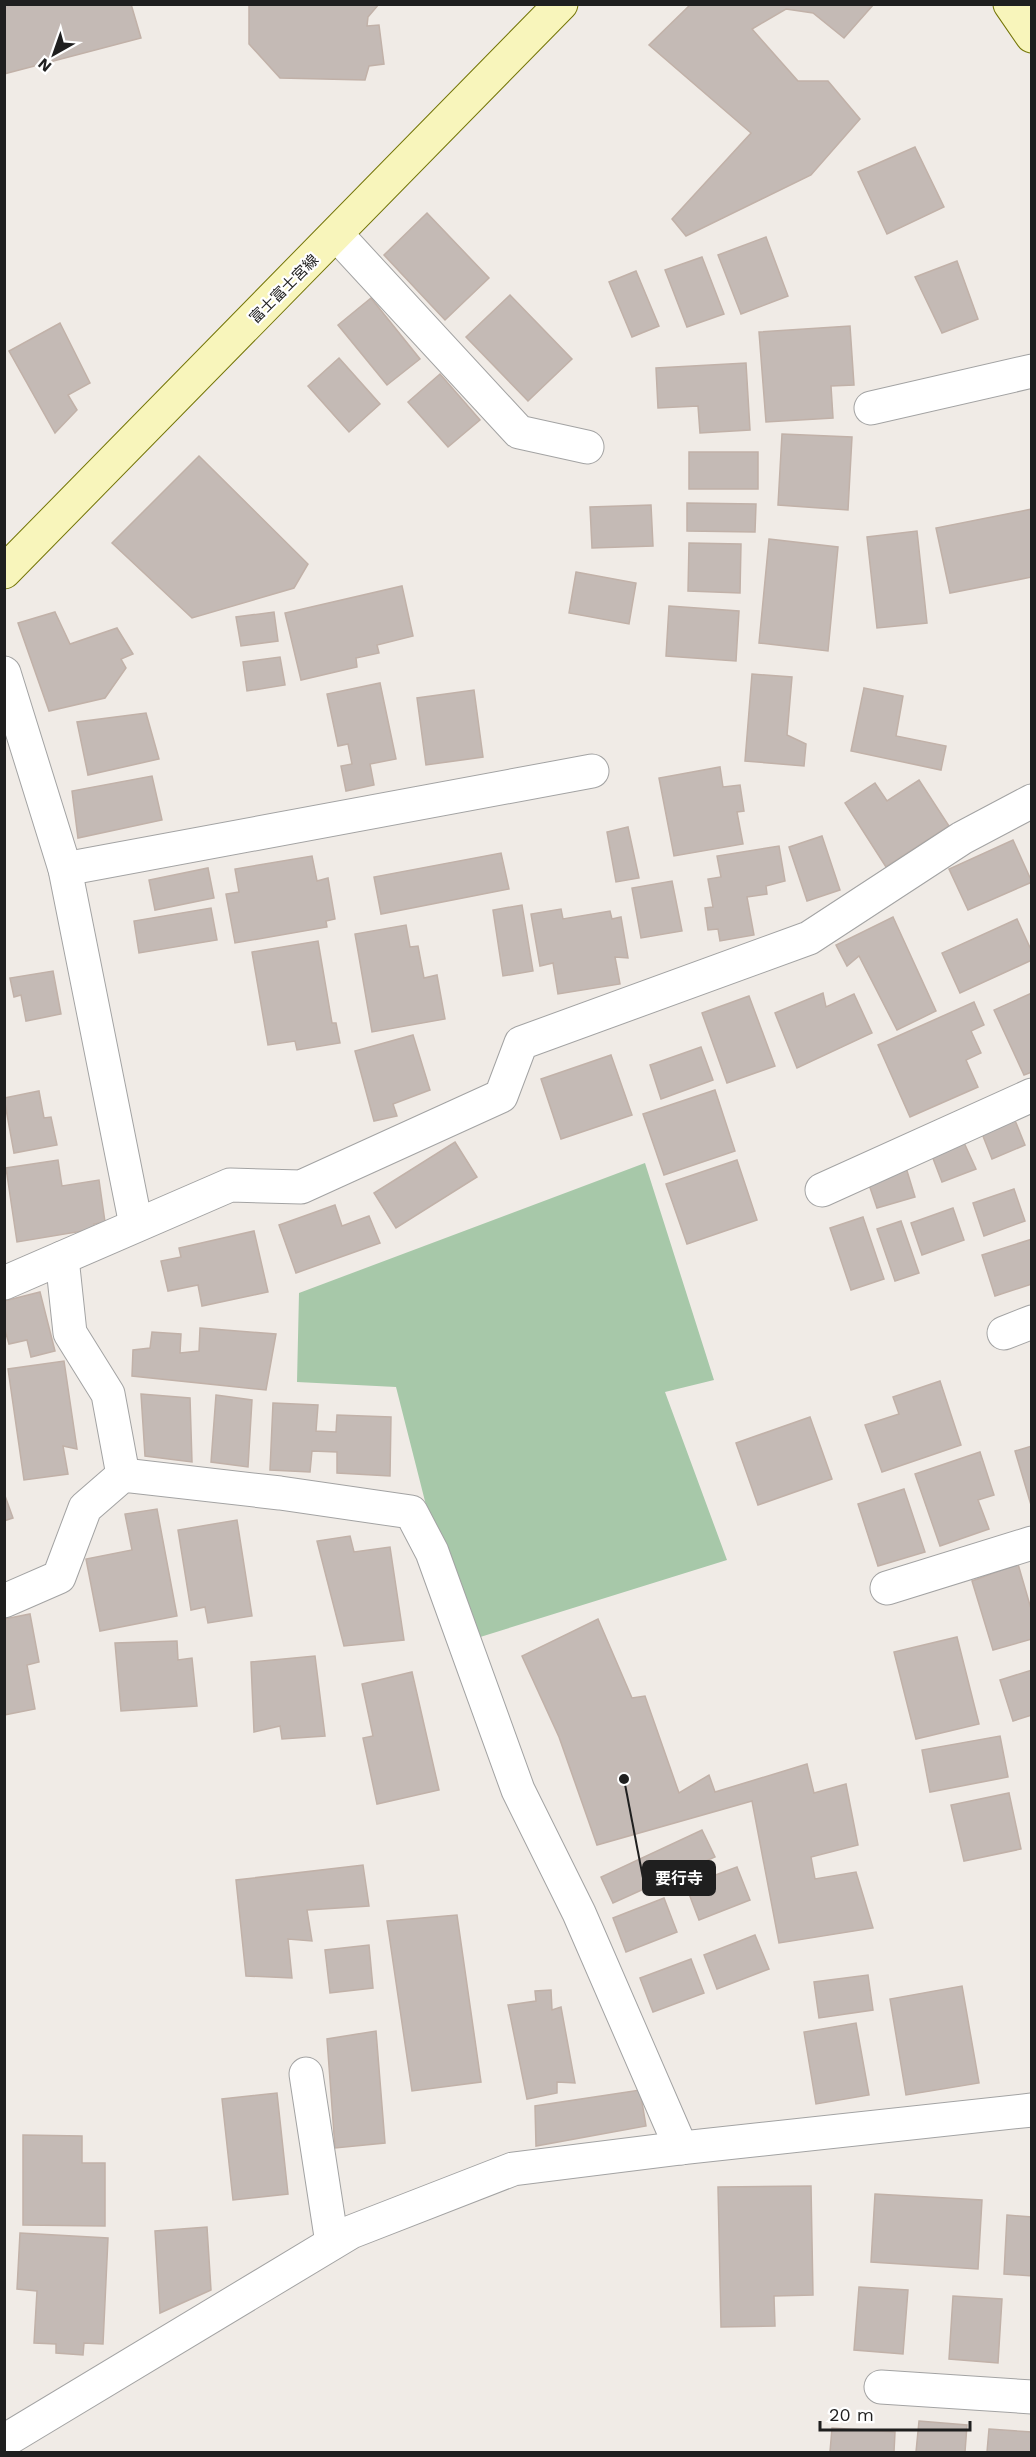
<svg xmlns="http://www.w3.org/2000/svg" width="1036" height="2457" viewBox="0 0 1036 2457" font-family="'Work Sans','Noto Sans JP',sans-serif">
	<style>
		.cemetery { fill: #a7c8a9 }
		.building { fill: #c4bab5; stroke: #c1b1a8; stroke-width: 1.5 }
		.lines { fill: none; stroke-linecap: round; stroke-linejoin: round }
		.street-casing { stroke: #a3a3a3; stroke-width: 35 }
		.secondary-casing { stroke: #747507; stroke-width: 35 }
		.street { stroke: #fff; stroke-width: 33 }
		.secondary { stroke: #f8f5bb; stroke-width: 33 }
		.labels { text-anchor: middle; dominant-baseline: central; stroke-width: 4.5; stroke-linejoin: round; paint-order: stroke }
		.street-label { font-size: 15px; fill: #1f1f1f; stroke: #fff }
		.leader { fill: none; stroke: #1f1f1f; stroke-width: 2 }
		.callout-dot { fill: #1f1f1f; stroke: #fff; stroke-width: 2 }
		.callout { fill: #1f1f1f; stroke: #1f1f1f; stroke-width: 2 }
		.callout-label { font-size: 16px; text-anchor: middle; font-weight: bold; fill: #fff }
	</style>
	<rect width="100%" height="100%" fill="#f0ebe6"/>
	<!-- cemetery -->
	<polygon class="cemetery" points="645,1163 714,1380 665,1392 727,1560 461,1643 396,1387 297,1382 299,1293"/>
	<!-- building -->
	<g class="building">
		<polygon points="4,4 131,4 141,38 4,74"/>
		<polygon points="249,4 379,4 368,17 367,26 379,25 384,64 369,66 365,80 280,78 249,44"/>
		<polygon points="691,4 874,4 844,38 813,13 786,9 752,29 798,81 828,81 860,119 811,175 686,236 672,219 751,133 649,45"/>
		<polygon points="915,147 944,207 887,234 858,172"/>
		<polygon points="427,213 489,278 445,320 384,255"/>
		<polygon points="766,237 788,296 741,314 718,255"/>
		<polygon points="702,257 724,314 687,327 665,270"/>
		<polygon points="957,261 978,319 942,333 915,277"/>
		<polygon points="636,271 659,326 632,337 609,282"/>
		<polygon points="510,295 572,359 528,401 466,337"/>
		<polygon points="371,298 420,359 387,385 338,325"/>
		<polygon points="60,323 90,383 68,395 77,410 55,433 9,351"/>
		<polygon points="850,326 854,385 831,386 833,418 766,422 759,332"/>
		<polygon points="339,358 380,404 349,432 308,386"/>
		<polygon points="746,363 750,430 700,433 698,406 658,408 656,368"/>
		<polygon points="440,374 480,420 448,447 408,402"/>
		<polygon points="782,434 852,437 848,510 778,505"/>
		<rect x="689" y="452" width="69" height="37"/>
		<polygon points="199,456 308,564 294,588 192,618 112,543"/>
		<polygon points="687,503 756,504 755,532 687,531"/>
		<polygon points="651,505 653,546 592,548 590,507"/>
		<polygon points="1032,509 1032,577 950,593 936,528"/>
		<polygon points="917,531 927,623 877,628 867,537"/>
		<polygon points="769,539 838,547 828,651 759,643"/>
		<polygon points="689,543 741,544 740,593 688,591"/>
		<polygon points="576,572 636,583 629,624 569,613"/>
		<polygon points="402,586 413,636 377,645 379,653 356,658 357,667 301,680 285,613"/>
		<polygon points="669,606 739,611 736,661 666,656"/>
		<polygon points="55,612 70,644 117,628 133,654 121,659 126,668 105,698 49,711 18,623"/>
		<polygon points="274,612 278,641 241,646 236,617"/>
		<polygon points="280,657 285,685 247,691 243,662"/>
		<polygon points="752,674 792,677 787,735 806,744 804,766 745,761"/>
		<polygon points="380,683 396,759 370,764 374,785 346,791 341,766 352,764 348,744 338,746 327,694"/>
		<polygon points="864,688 903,696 896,736 946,746 941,770 851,751"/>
		<polygon points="474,690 483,757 426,765 417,698"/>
		<polygon points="146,713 159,759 88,775 77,722"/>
		<polygon points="720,767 723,787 740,785 744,811 737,812 743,844 674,856 659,778"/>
		<polygon points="152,776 162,820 78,838 72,791"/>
		<polygon points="919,780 949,826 886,867 845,803 875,783 887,801"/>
		<polygon points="628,827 639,878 616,882 607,832"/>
		<polygon points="822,836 840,890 807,901 789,847"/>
		<polygon points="1013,840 1032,882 968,910 949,869"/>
		<polygon points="779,846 785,881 766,886 767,894 747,897 754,935 720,941 718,929 708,930 705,908 713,907 708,879 721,877 717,856"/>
		<polygon points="501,853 509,889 381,914 374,877"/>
		<polygon points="312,856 317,881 328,878 335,919 326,921 327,927 235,943 226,894 239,892 235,869"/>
		<polygon points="208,868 214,898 155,910 149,880"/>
		<polygon points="672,881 682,931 641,938 632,888"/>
		<polygon points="522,905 533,971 503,976 493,910"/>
		<polygon points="211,908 217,940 139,953 134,921"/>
		<polygon points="561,909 563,919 610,911 612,919 621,917 628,958 615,957 620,984 558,994 553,963 540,966 531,914"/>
		<polygon points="893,917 936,1011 897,1030 859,956 847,966 836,945"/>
		<polygon points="1017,919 1032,952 1032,960 960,993 942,953"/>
		<polygon points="406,925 410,947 418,946 424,978 437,975 445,1019 372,1032 355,934"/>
		<polygon points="318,941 332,1023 336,1023 340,1043 297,1050 295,1041 268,1045 252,952"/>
		<polygon points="53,971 61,1014 26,1021 21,995 14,997 10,978"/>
		<polygon points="823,993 826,1007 854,994 872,1033 797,1068 775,1013"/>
		<polygon points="1032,993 1032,1072 1024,1075 994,1010"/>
		<polygon points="749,996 775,1066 727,1083 702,1013"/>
		<polygon points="974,1002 984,1025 971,1031 981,1053 966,1060 978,1087 910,1117 878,1045"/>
		<polygon points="413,1035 430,1090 393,1104 397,1116 374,1121 355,1051"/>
		<polygon points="701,1047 713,1080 661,1099 650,1065"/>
		<polygon points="611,1055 632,1115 561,1139 541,1079"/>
		<polygon points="715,1090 735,1151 664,1175 643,1114"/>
		<polygon points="39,1091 44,1118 51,1117 57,1145 14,1153 4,1098"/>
		<polygon points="1012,1113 1025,1145 992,1159 979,1126"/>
		<polygon points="961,1136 976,1169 942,1182 929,1148"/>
		<polygon points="455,1142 477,1177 396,1228 374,1193"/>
		<polygon points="58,1160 62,1186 99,1180 105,1222 94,1224 95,1229 17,1242 6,1168"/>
		<polygon points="737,1160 757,1220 687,1244 666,1184"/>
		<polygon points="904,1161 915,1197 877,1208 865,1173"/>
		<polygon points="1014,1189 1025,1221 984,1236 973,1203"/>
		<polygon points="335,1205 342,1226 369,1216 380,1243 296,1273 279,1225"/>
		<polygon points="953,1208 964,1240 922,1255 911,1223"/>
		<polygon points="863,1217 884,1279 851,1290 830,1228"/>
		<polygon points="901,1221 919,1273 895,1281 877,1229"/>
		<polygon points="254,1231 268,1292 202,1306 198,1285 168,1291 161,1261 181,1257 179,1248"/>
		<polygon points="1032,1239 1032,1284 995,1296 982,1255"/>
		<polygon points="40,1292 55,1351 31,1357 27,1340 9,1344 4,1327 4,1301"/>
		<polygon points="200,1328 276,1334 266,1390 132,1376 133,1350 150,1348 152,1332 181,1334 180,1353 199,1351"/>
		<polygon points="64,1361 77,1449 63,1446 68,1474 24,1480 8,1369"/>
		<polygon points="940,1381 961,1445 882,1472 865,1425 899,1414 893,1397"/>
		<polygon points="141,1394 190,1398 192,1462 145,1456"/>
		<polygon points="216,1395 252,1400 248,1467 211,1462"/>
		<polygon points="273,1403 318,1405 316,1431 336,1432 337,1415 391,1417 390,1476 337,1473 337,1452 312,1451 310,1472 270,1470"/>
		<polygon points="810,1417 832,1479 758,1505 736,1443"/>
		<polygon points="1032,1446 1032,1505 1031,1505 1015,1451"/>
		<polygon points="980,1452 994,1495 978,1500 989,1529 940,1546 915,1474"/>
		<polygon points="904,1489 925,1552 878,1566 858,1504"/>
		<polygon points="4,1493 13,1518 4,1521"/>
		<polygon points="157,1509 177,1616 100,1631 86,1559 132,1550 125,1514"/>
		<polygon points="237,1520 252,1616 208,1623 205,1607 191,1610 178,1530"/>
		<polygon points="350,1536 354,1552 390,1547 404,1640 344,1646 317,1541"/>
		<polygon points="1018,1564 1032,1612 1032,1639 993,1650 972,1581"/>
		<polygon points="30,1614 39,1662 27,1665 35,1709 4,1715 4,1619"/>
		<polygon points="598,1619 632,1698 645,1696 679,1793 709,1775 715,1792 807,1764 814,1793 846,1784 858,1845 811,1857 815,1879 856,1872 873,1928 779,1943 752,1801 597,1845 559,1737 522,1656"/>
		<polygon points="957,1637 979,1724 916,1739 894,1652"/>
		<polygon points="177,1641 178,1660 192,1658 197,1706 121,1711 115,1643"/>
		<polygon points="315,1656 325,1736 282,1739 280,1726 254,1732 251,1662"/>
		<polygon points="1032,1670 1032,1715 1013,1721 1000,1680"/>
		<polygon points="412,1672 439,1790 377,1804 363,1738 373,1736 362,1684"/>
		<polygon points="1000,1736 1008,1777 930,1792 922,1750"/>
		<polygon points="1009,1793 1021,1849 964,1861 951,1805"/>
		<polygon points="702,1830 715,1857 613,1903 601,1877"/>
		<polygon points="363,1865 369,1906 307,1910 312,1941 288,1939 292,1978 246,1976 236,1880"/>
		<polygon points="737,1867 750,1900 699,1920 686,1886"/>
		<polygon points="664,1898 677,1932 626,1952 613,1918"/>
		<polygon points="457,1915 481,2082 412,2091 387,1921"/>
		<polygon points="755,1935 769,1969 717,1989 704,1955"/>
		<polygon points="369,1945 373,1988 330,1993 325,1950"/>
		<polygon points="691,1959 704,1993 653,2012 640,1978"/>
		<polygon points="868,1975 873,2010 819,2018 814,1982"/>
		<polygon points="962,1986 979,2083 906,2095 890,1999"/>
		<polygon points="551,1990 552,2010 561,2007 575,2083 557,2082 557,2093 527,2099 508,2005 536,2001 535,1991"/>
		<polygon points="856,2023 869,2095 816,2104 804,2032"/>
		<polygon points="376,2031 385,2143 335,2148 327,2039"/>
		<polygon points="640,2090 646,2126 536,2146 535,2106"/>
		<polygon points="277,2093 288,2194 233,2200 222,2099"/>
		<polygon points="23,2135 82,2136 82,2163 105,2163 105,2226 23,2225"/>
		<polygon points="811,2186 813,2295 774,2296 775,2326 721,2327 718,2187"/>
		<polygon points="875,2194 982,2200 978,2269 871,2262"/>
		<polygon points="1007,2215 1032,2217 1032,2276 1004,2274"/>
		<polygon points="207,2227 211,2290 160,2313 155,2231"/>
		<polygon points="20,2233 108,2238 103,2344 84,2343 83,2355 56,2353 56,2344 34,2343 37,2291 17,2289"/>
		<polygon points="859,2287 908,2290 903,2354 854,2350"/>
		<polygon points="953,2296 1002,2299 998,2363 949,2359"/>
		<polygon points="919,2421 967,2425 965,2452 916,2452"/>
		<polygon points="832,2428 895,2432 894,2452 830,2452"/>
		<polygon points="989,2429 1032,2432 1032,2452 987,2452"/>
	</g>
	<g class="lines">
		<defs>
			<g id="street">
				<polyline points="337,235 519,432 587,447"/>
				<polyline points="871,408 1032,371"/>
				<polyline points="4,673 65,869 136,1225"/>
				<polyline points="65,869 592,771"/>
				<polyline points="822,1190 1032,1095"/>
				<polyline points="62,1258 70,1333 108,1394 123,1475"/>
				<polyline points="4,1283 230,1185 301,1187 501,1096 521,1043 809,938 962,838 1032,801"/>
				<polyline points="1004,1333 1032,1322"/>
				<polyline points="887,1588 1032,1543"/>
				<polyline points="4,1601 59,1577 85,1508 123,1475 280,1493 411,1512 432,1552 518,1790 579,1913 681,2148"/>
				<polyline points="306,2074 332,2243"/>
				<polyline points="881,2387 1032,2397"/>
				<polyline points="4,2441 351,2232 513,2169 681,2148 1032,2110"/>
			</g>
			<g id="secondary">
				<polyline points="1010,4 1032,36"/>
				<polyline points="4,572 561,4"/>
			</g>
		</defs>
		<!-- street casing -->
		<use href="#street" class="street-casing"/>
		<!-- secondary casing -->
		<use href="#secondary" class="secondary-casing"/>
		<!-- street -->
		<use href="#street" class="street"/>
		<!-- secondary -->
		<use href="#secondary" class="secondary"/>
	</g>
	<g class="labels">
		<!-- street labels -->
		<g class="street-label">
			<text transform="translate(284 289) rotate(-45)">富士富士宮線</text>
		</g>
	</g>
	<!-- callouts -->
	<path class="leader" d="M624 1779L643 1878"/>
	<circle class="callout-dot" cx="624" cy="1779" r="6"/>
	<rect class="callout" x="643" y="1861" width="72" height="34" rx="6"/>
	<g class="callout-label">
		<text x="679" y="1884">要行寺</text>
	</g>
	<!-- border -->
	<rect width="1036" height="2457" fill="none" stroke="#1f1f1f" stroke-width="12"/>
	<!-- north arrow -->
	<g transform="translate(54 54) rotate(220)" stroke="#ffffff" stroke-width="4.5" paint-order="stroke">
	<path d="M0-4.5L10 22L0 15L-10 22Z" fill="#1f1f1f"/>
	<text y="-9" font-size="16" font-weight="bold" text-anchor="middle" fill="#1f1f1f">N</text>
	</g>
	<!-- scale -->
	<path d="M820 2421v9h150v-9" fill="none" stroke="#1f1f1f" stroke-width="3"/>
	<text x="829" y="2421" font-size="18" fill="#1f1f1f" stroke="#ffffff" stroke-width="4.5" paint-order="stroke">20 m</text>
</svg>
